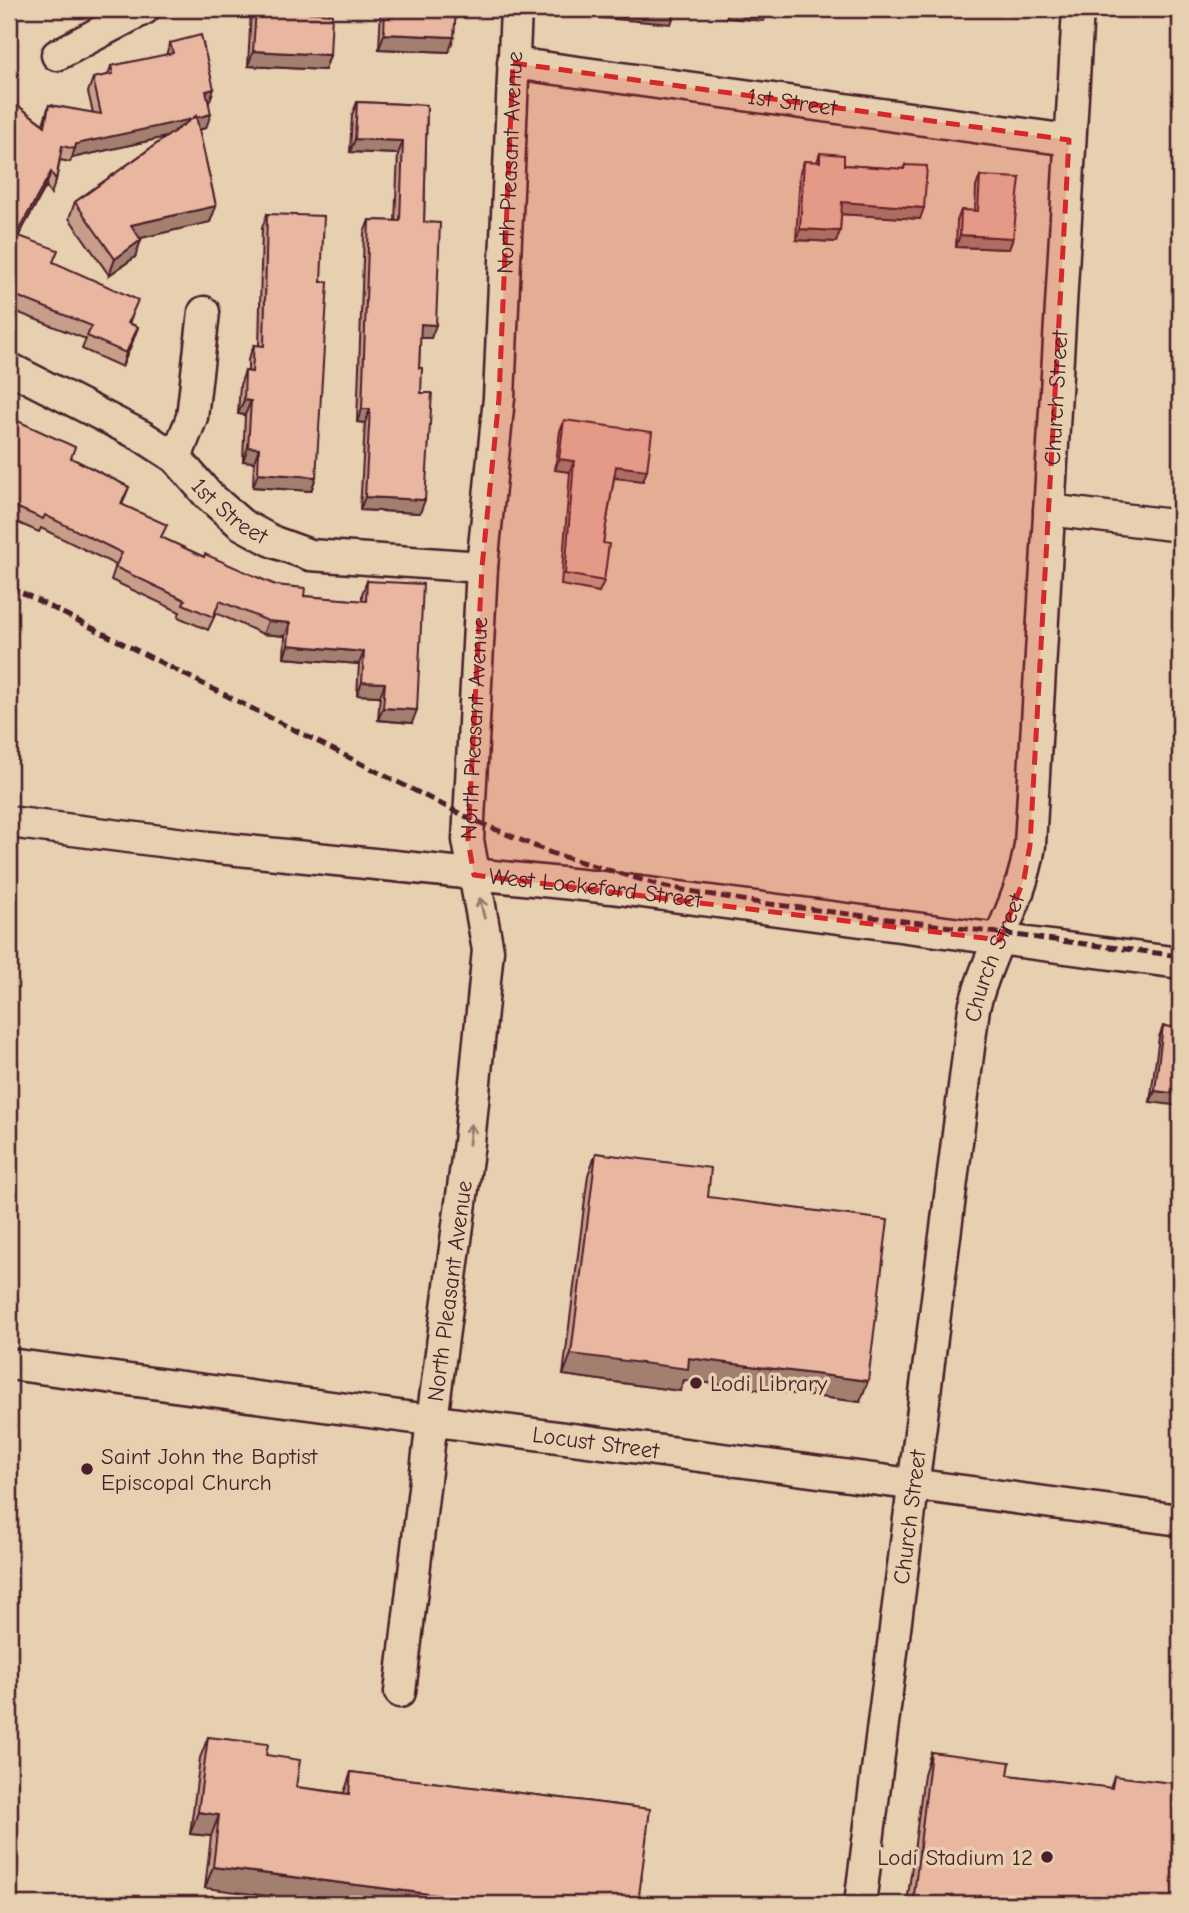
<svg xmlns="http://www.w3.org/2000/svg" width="1189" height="1913" viewBox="0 0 1189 1913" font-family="'Comic Neue',sans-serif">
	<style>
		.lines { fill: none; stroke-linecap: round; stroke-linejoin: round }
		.minor-casing { stroke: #4a1f2b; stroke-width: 35 }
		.minor { stroke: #e6d0af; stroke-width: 30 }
		.rail { stroke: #4a1f2b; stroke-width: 5; stroke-dasharray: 10 5; stroke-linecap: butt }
		.wall { fill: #c89d89; stroke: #4a1f2b; stroke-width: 2 }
		.shaded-wall { fill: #a37f6f; stroke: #4a1f2b; stroke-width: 2 }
		.building { fill: #e9b69f; stroke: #4a1f2b; stroke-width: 2 }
		.oneway { stroke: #98786d }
		.marked { fill: #d62828; fill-opacity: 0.2; stroke: #d62828; stroke-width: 5; stroke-dasharray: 14 9; stroke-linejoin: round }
		.poi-dot { fill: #4a1f2b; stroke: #e6d0af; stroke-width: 2.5 }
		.labels { text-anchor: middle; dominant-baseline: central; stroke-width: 7; stroke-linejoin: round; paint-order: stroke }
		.street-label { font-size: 23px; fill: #4a1f2b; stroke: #e6d0af }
		.poi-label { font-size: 23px; fill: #4a1f2b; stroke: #e6d0af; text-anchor: start }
	</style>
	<rect width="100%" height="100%" fill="#e6d0af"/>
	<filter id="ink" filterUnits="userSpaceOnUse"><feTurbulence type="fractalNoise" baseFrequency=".0143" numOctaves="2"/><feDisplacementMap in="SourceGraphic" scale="14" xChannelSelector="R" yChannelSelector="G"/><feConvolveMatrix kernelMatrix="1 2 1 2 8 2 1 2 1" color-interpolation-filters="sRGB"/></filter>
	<g filter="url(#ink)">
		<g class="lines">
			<defs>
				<g id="minor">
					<polyline points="57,55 144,9"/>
					<path id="s1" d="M513,63L1069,140"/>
					<path id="s2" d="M9,368L142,436L176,458L208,495L241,524L274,542L310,555L482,567"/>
					<polyline points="176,458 192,417 204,312"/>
					<polyline points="1049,510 1180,526"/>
					<path id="s3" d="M9,822L208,847L611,888L1180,963"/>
					<path id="s4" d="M9,1364L1180,1520"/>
					<path id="s5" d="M400,1692L432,1420L469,1143L488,950L468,840L482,567L499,398L516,9"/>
					<path id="s6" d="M860,1904L974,1008C988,951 1022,903 1030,845L1078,9"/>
				</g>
			</defs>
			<!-- minor casing -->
			<use href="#minor" class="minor-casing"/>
			<!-- minor -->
			<use href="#minor" class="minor"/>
			<!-- rail -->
			<polyline class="rail" points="9,586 469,818 551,853 666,887 754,902 1180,956"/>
		</g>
		<!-- wall -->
		<g class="wall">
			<polygon points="251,9 291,9 291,11 330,55 325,70 248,66"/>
			<polygon points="381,9 456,9 449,52 379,49"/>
			<polygon points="170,43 209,103 206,128 199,130 216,206 210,222 140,238 141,240 135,257 109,275 69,218 75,202 166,137 72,158 70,162 60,160 56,180 51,194 46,186 19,235 53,262 133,314 129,323 138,327 122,367 82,349 86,339 9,309 9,99 43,124 49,105 93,113 88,92 93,78 108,75 111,66 166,55"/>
			<polygon points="357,102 427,105 424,222 431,338 420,338 419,368 420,513 360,510 365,423 357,422 364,233 369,220 395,221 398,154 350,152 352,115"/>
			<polygon points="820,153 844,165 903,169 905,165 920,219 841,214 840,231 836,242 796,240 800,172 804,161 817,162"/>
			<polygon points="980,176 1013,238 1009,249 956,247 957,221 961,210 975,211 976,187"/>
			<polygon points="267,214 321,282 316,477 311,491 253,487 254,462 243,461 245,415 238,414 240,385 245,371 248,371 248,360 254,345 259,346 262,228"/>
			<polygon points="9,417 71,458 129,487 122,505 162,538 204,557 304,596 362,601 362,594 367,581 412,723 378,720 380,696 357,695 359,664 284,658 285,636 263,634 216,613 208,630 178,617 180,612 111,580 116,565 41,528 39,532 9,519"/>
			<polygon points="564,420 647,470 643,481 614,478 603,543 604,581 599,592 561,585 570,472 555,470 560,431"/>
			<polygon points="1163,1026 1180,1028 1150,1102 1159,1037"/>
			<polygon points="596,1153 708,1197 860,1402 684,1380 680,1391 563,1375 588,1175"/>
			<polygon points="208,1737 266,1755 296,1787 344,1793 351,1772 650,1809 205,1888 211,1836 190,1834 200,1758"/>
			<polygon points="931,1752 1008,1775 1110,1788 1114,1776 1180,1904 907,1904 924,1774"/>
		</g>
		<!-- shaded-wall -->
		<g class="shaded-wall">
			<polygon points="582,9 641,9 675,12 671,24 580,16"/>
			<polygon points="729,9 768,9 764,21 726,18"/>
			<polygon points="384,34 454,37 449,52 379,49"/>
			<polygon points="253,51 330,55 325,70 248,66"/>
			<polygon points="214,89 209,103 206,91"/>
			<polygon points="211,114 206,128 72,158 76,144"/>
			<polygon points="355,139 403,141 398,154 350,152"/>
			<polygon points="51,172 46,186 12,248 16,235"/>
			<polygon points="842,202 924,208 920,219 838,214"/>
			<polygon points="216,206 210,222 124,242 131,225"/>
			<polygon points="800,229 840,231 836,242 796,240"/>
			<polygon points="960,235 1013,238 1009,249 956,247"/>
			<polygon points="141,240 135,257 109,275 115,259"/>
			<polygon points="421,324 436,325 431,338 416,338"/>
			<polygon points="138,327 133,341 122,367 126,353"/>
			<polygon points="244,400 251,401 245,415 238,414"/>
			<polygon points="362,409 370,409 365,423 357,422"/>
			<polygon points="248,447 259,448 254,462 243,461"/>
			<polygon points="559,459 574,461 570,472 555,470"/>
			<polygon points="616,466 647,470 643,481 612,477"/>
			<polygon points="258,473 316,477 311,491 253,487"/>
			<polygon points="365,497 425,500 420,513 360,510"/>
			<polygon points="268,621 290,623 285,636 263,634"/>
			<polygon points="288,645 364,652 359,664 284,658"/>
			<polygon points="362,682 385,683 380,696 357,695"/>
			<polygon points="383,708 417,710 412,723 378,720"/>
			<polygon points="1155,1091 1180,1094 1180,1106 1150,1102"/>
			<polygon points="571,1354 689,1358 868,1381 860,1402 684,1380 680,1391 563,1375"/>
			<polygon points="198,1812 219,1815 211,1836 190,1834"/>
			<polygon points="213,1867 509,1904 332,1904 205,1888"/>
		</g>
		<!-- building -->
		<g class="building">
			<polygon points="256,9 291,9 291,11 332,14 330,55 253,51"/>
			<polygon points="385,9 456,9 454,37 384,34"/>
			<polygon points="641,9 676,9 675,12"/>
			<polygon points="201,35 214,89 206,91 211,114 196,118 196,116 192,119 76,144 75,149 62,146 56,180 51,172 16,235 58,250 53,262 138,300 128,323 138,327 126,353 87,336 92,326 9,293 9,173 10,171 9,170 9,99 45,126 49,105 101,114 93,78 113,74 111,66 173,53 170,43"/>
			<polygon points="357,102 427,105 424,222 440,223 436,325 421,324 419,368 422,368 421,393 432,393 425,500 365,497 370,409 362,409 369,220 400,221 403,141 355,139"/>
			<polygon points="196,116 216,206 131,225 141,240 115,259 75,202"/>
			<polygon points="820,153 844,155 844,165 904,169 905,165 927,166 924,208 842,202 840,231 800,229 804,161 820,162"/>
			<polygon points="980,176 1020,178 1013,238 960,235 961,210 978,211"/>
			<polygon points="267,214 324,216 321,282 328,282 316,477 258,473 259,448 248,447 251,401 244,400 245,371 252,372 254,345 264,346"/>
			<polygon points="9,417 75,447 71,458 129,487 121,504 167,525 161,537 204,557 205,554 275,585 305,588 304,596 366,601 367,581 423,584 417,710 383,708 385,683 362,682 364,652 288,645 290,623 268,621 220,601 213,617 183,604 185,600 115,567 122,553 45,515 43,519 9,504"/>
			<polygon points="564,420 652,432 647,470 616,466 603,543 609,544 604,581 565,574 574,461 559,459"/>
			<polygon points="1163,1026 1180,1028 1180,1094 1155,1091"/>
			<polygon points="596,1153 711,1168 708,1197 888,1220 868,1381 689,1358 688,1369 571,1354"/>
			<polygon points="208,1737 268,1744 266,1755 300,1760 296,1787 349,1794 351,1772 650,1809 638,1904 509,1904 213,1867 219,1815 198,1812"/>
			<polygon points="931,1752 1010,1762 1008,1775 1112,1788 1114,1776 1180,1784 1180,1904 913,1904"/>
		</g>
		<!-- one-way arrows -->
		<defs><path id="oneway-shaft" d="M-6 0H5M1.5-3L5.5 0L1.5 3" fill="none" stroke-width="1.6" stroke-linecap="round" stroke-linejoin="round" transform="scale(1.75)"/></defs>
		<g class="oneway">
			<use href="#oneway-shaft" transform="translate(482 908) rotate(-103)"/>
			<use href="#oneway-shaft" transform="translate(470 1134) rotate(-84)"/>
		</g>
	</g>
	<!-- marked area -->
	<path class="marked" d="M513,63L1069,140L1030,845L1024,879L1000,940L474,875L468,840L482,567L499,398Z"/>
	<!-- markers -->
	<g class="poi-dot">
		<circle cx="696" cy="1383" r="7"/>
		<circle cx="87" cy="1469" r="7"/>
		<circle cx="1047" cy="1857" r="7"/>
	</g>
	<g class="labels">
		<!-- street labels -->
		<g class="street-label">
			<text stroke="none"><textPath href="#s1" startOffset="282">1st Street</textPath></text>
			<text stroke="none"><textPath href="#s5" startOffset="1538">North Pleasant Avenue</textPath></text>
			<text stroke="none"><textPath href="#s6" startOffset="1524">Church Street</textPath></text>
			<text stroke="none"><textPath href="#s2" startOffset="266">1st Street</textPath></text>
			<text stroke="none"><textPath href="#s5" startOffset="971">North Pleasant Avenue</textPath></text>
			<text stroke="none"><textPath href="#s3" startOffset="590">West Lockeford Street</textPath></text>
			<text stroke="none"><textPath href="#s6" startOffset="957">Church Street</textPath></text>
			<text stroke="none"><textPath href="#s5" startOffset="404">North Pleasant Avenue</textPath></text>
			<text stroke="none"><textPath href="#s4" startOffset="592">Locust Street</textPath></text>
			<text stroke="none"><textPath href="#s6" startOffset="390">Church Street</textPath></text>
		</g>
		<!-- poi labels -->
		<g class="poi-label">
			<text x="710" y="1383">Lodi Library</text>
			<text x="101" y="1456">Saint John the Baptist<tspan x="101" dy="26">Episcopal Church</tspan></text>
			<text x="1033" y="1857" text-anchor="end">Lodi Stadium 12</text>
		</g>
	</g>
	<!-- margin -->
	<rect width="1189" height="1913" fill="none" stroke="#e6d0af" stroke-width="35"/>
	<rect x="18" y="18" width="1154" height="1878" fill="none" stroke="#4a1f2b" stroke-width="2.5" filter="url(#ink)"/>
</svg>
